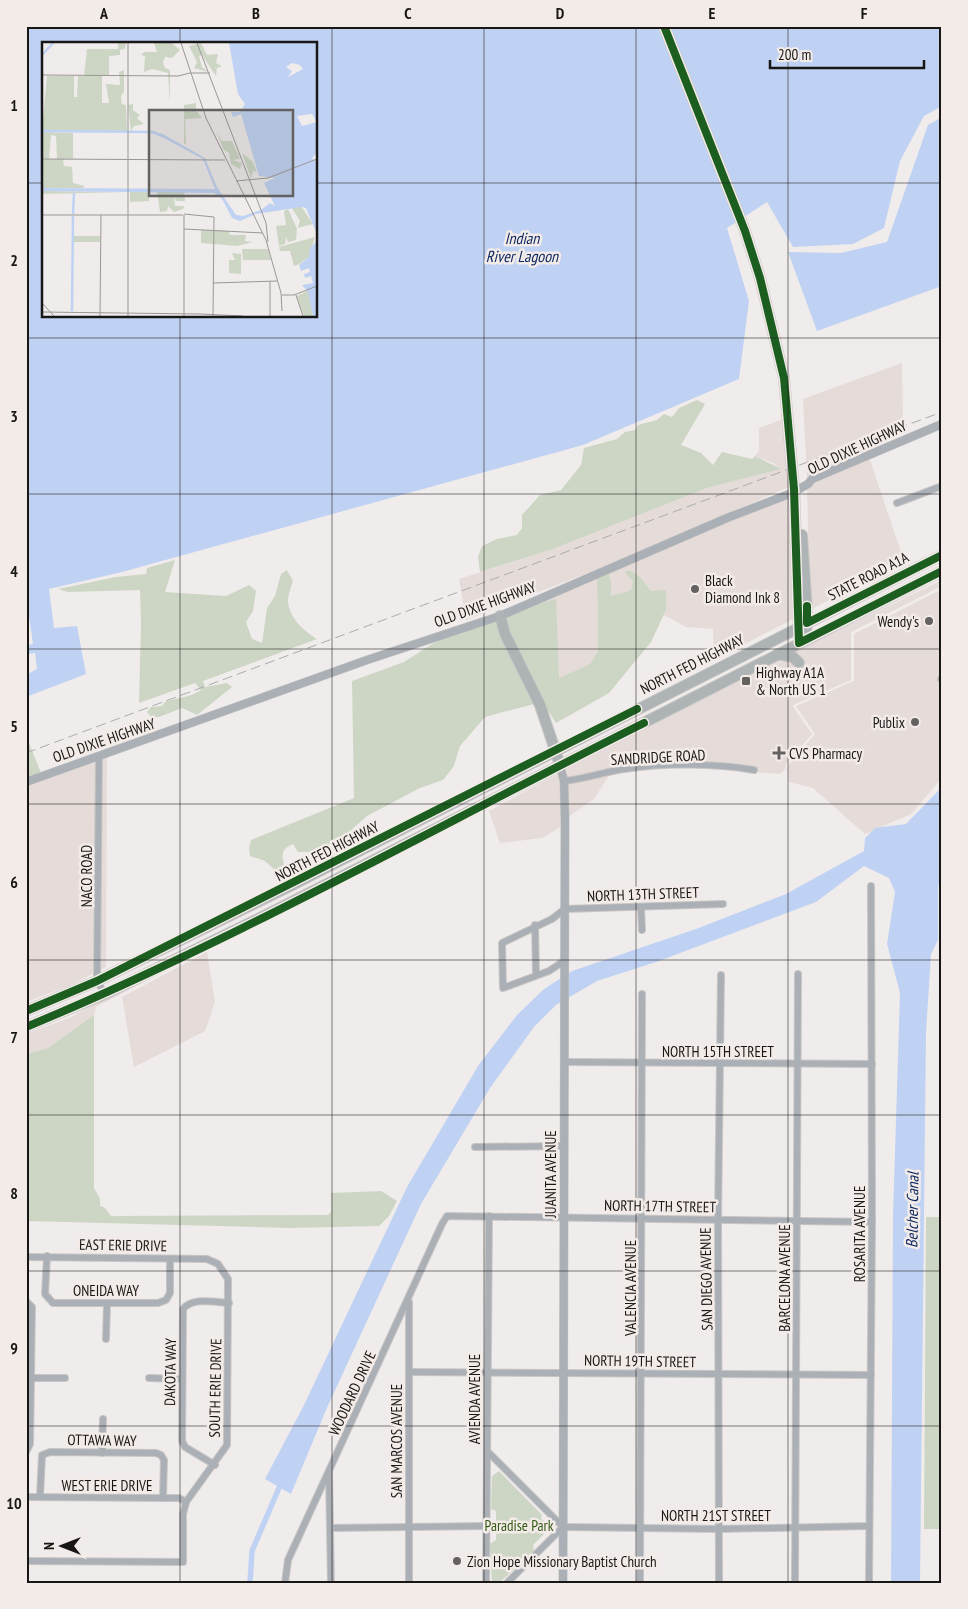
<svg xmlns="http://www.w3.org/2000/svg" width="968" height="1609" viewBox="0 0 968 1609" font-family="'PT Sans Narrow',sans-serif">
	<style>
		.built { fill: #e5dbd8 }
		.green { fill: #cdd6c5 }
		.water { fill: #c0d2f3; fill-rule: evenodd }
		.lines { fill: none; stroke-linecap: round; stroke-linejoin: round }
		.canal { stroke: #c0d2f3; stroke-width: 5.5 }
		.minor-casing { stroke: #c8c6c5; stroke-width: 8 }
		.tertiary-casing { stroke: #c8c6c5; stroke-width: 9 }
		.primary-casing { stroke: #c8c6c5; stroke-width: 12 }
		.minor { stroke: #aab0b5; stroke-width: 6 }
		.tertiary { stroke: #aab0b5; stroke-width: 8 }
		.primary { stroke: #aeb3b6; stroke-width: 10 }
		.rail { stroke: #aaacae; stroke-width: 1; stroke-dasharray: 10 5; stroke-linecap: butt }
		.cycleway-casing { stroke: #f3ebe8; stroke-width: 11 }
		.cycleway { stroke: #1b5e20; stroke-width: 8 }
		.grid { fill: none; stroke: #191716; stroke-width: 1; stroke-opacity: 0.55 }
		.poi-dot { fill: #646261; stroke: #f3ebe8; stroke-width: 2 }
		.labels { text-anchor: middle; dominant-baseline: central; stroke-width: 5; stroke-linejoin: round; paint-order: stroke }
		.street-label { font-size: 15px; fill: #191716; stroke: #f3ebe8 }
		.poi-label { font-size: 15px; fill: #191716; stroke: #f3ebe8; text-anchor: start }
		.park-label { font-size: 15px; fill: #345916; stroke: #f3ebe8 }
		.water-label { font-size: 16px; font-style: italic; fill: #0f2a62; stroke: #f3ebe8 }
		.inset-river { fill: none; stroke: #c0d2f3; stroke-width: 2.5 }
		.inset-road { fill: none; stroke: #9a9796; stroke-width: 1 }
		.view { fill: #646261; fill-opacity: 0.15; stroke: #646261; stroke-width: 2.5 }
		.inset-edge { fill: none; stroke: #191716; stroke-width: 2.5 }
		.neatline { fill: none; stroke: #191716; stroke-width: 2 }
		.grid-label { font-size: 16px; text-anchor: middle; font-weight: bold; fill: #191716 }
	</style>
	<rect width="100%" height="100%" fill="#f0eceb"/>
	<!-- built -->
	<g class="built">
		<polygon points="902,363 903,427 868,452 807,480 803,399"/>
		<polygon points="789,417 791,486 609,565 466,620 459,579 553,549 707,488 780,469 773,463 755,456 759,451 759,428"/>
		<polygon points="869,457 904,561 810,610 807,485"/>
		<polygon points="792,492 795,618 714,660 713,629 686,627 664,615 666,610 641,578 630,570 624,572 633,581 631,590 611,596 611,583 597,577 598,651 590,664 559,678 497,615"/>
		<polygon points="942,580 942,586 851,632 851,680 793,705 793,707 812,734 786,764 785,769 780,774 756,772 757,768 730,763 701,763 626,766 567,778 567,769 784,657 796,661 801,668 806,666 800,657 794,652"/>
		<polygon points="942,589 942,778 911,814 865,834 813,788 789,782 788,766 815,734 796,706 854,681 854,634"/>
		<polygon points="107,756 106,967 69,986 26,1002 26,784"/>
		<polygon points="561,772 561,825 559,828 542,838 500,843 489,811"/>
		<polygon points="610,774 594,799 568,817 567,784"/>
		<polygon points="207,952 215,1002 205,1031 134,1067 122,997"/>
		<polygon points="182,962 96,1007 94,1015 48,1048 26,1054 26,1034 69,1018 127,987"/>
	</g>
	<!-- green -->
	<g class="green">
		<polygon points="697,400 705,404 681,445 701,453 713,465 722,452 752,459 755,456 781,469 707,488 553,549 480,572 478,557 482,546 497,539 517,535 522,528 522,515 540,495 561,490 581,465 584,448 617,439 625,432 635,430 638,425 657,420 664,414 672,417 679,408"/>
		<path d="M175,560L165,592L226,596L249,585L256,591L253,611L246,622L252,639L262,643L267,608L275,596L281,574L287,570L293,581C291,587 288,595 288,601C289,618 304,631 317,639L203,681L205,687L227,683L232,687L197,715L182,708L159,717H151L147,712L151,707L162,706L165,702C176,697 191,698 201,690L195,683L139,703L141,624L140,590L68,592L58,589L116,577L146,574L147,568Z"/>
		<path d="M630,570L641,578L651,591L666,590V610L651,642L609,693L556,723L549,712L534,704L485,717L460,746L454,766L443,780L420,788L367,816L342,838L317,852H298L293,844C280,849 281,857 286,869L279,874L265,861L250,856L249,849L251,840L354,798L352,681L404,662L446,635L497,615L556,599L559,678L590,664L598,651L597,576L608,572L611,582V596L631,590L633,581L624,572Z"/>
		<polygon points="29,743 41,773 26,779 26,744"/>
		<polygon points="94,1015 94,1188 100,1199 100,1206 104,1207 111,1216 328,1215 331,1212 331,1193 381,1191 397,1201 389,1216 379,1226 290,1228 26,1221 26,1054 48,1048"/>
		<polygon points="926,1217 942,1217 942,1529 924,1529"/>
		<polygon points="499,1471 542,1515 541,1519 545,1521 544,1534 533,1545 534,1551 499,1583 492,1583 490,1544 496,1540 496,1511 491,1509 492,1476"/>
	</g>
	<!-- water -->
	<g class="water">
		<path d="M26,26H942V106L924,116L900,161L884,228L853,244L793,247L767,202L727,228L749,301L739,379L583,445L122,572L49,589L54,628L77,626L86,674L26,697V675L37,669L35,653L26,654V645L33,644L26,596ZM44,44H316V316H44Z"/>
		<polygon points="942,117 942,286 817,331 788,252 841,253 887,242 928,125"/>
		<polygon points="942,787 942,878 938,886 938,940 931,954 926,1033 920,1583 891,1583 893,1215 900,993 887,944 895,892 889,878 864,866 816,902 659,961 597,981 556,1005 534,1027 490,1088 421,1204 326,1410 291,1494 265,1479 304,1405 407,1187 478,1066 517,1015 544,989 572,971 696,929 786,894 864,851 865,838 875,828 906,824"/>
	</g>
	<g class="lines">
		<!-- canal -->
		<polyline class="canal" points="250,1583 252,1551 282,1481"/>
		<defs>
			<g id="minor">
				<polyline points="897,503 942,486"/>
				<polyline points="941,679 942,679"/>
				<polyline points="99,756 97,981 105,994"/>
				<path d="M564,781C584,779 604,772 624,769C665,763 713,763 754,770"/>
				<polyline points="641,908 642,930"/>
				<polyline points="535,925 536,975"/>
				<polyline points="564,961 549,971 503,988 502,943 552,919 565,909 723,904"/>
				<polyline points="564,1062 872,1064"/>
				<polyline points="475,1147 564,1146"/>
				<polyline points="47,1256 45,1294 53,1303 158,1303 166,1300 170,1293 170,1259"/>
				<polyline points="26,1257 207,1259 218,1264 228,1279 227,1445 186,1502 183,1514 183,1562 26,1561"/>
				<polyline points="26,1301 32,1307 30,1444 26,1452"/>
				<polyline points="409,1302 409,1583"/>
				<polyline points="106,1339 107,1303"/>
				<polyline points="409,1372 871,1375"/>
				<polyline points="30,1378 65,1378"/>
				<polyline points="149,1378 182,1379"/>
				<polyline points="487,1451 563,1527"/>
				<polyline points="102,1453 103,1419"/>
				<path d="M215,1465L185,1447L182,1441L183,1309C193,1297 214,1302 229,1303"/>
				<polyline points="329,1474 331,1583"/>
				<polyline points="26,1497 163,1498 179,1498 186,1502"/>
				<polyline points="40,1497 42,1455 50,1452 156,1453 161,1455 164,1460 163,1498"/>
				<polyline points="563,1527 719,1529 869,1526"/>
				<polyline points="331,1528 486,1526"/>
				<polyline points="285,1583 288,1560 442,1224 447,1216 872,1222"/>
				<polyline points="486,1583 489,1216"/>
				<polyline points="507,1583 563,1527"/>
				<polyline points="640,1583 642,994"/>
				<polyline points="719,1583 718,1220 721,975"/>
				<polyline points="795,1583 798,974"/>
				<polyline points="869,1583 872,1222 871,886"/>
			</g>
			<g id="tertiary">
				<polyline points="560,765 564,781 565,820 563,1583"/>
				<polyline points="26,782 367,660 500,616 727,518 792,493 808,484 812,479 942,424"/>
			</g>
			<g id="primary">
				<polyline points="664,26 745,231 760,278 784,378 794,489 799,632"/>
				<polyline points="802,535 807,612 806,639"/>
				<polyline points="500,616 505,634 540,705 560,765"/>
				<polyline points="778,654 793,657 799,663"/>
				<polyline points="26,1011 97,981 288,887 942,555"/>
				<polyline points="26,1027 105,994 274,911 942,571"/>
			</g>
		</defs>
		<!-- minor casing -->
		<use href="#minor" class="minor-casing"/>
		<!-- tertiary casing -->
		<use href="#tertiary" class="tertiary-casing"/>
		<!-- primary casing -->
		<use href="#primary" class="primary-casing"/>
		<!-- minor -->
		<use href="#minor" class="minor"/>
		<!-- tertiary -->
		<use href="#tertiary" class="tertiary"/>
		<!-- primary -->
		<use href="#primary" class="primary"/>
		<!-- rail -->
		<polyline class="rail" points="26,753 942,412"/>
		<defs>
			<g id="cycleway">
				<polyline points="664,26 745,231 760,278 784,378 794,489 799,643 942,571"/>
				<polyline points="807,606 807,623 942,555"/>
				<polyline points="26,1011 97,981 637,709"/>
				<path d="M26,1027C238,939 439,825 644,723"/>
			</g>
		</defs>
		<!-- cycleway casing -->
		<use href="#cycleway" class="cycleway-casing"/>
		<!-- cycleway -->
		<use href="#cycleway" class="cycleway"/>
	</g>
	<!-- grid -->
	<path class="grid" d="M180,26V44M332,26V1583M484,26V1583M636,26V1583M788,26V1583M26,183H44M316,183H942M180,316V1583M26,338H942M26,494H942M26,649H942M26,804H942M26,960H942M26,1115H942M26,1271H942M26,1426H942"/>
	<!-- markers -->
	<g class="poi-dot">
		<circle cx="695" cy="589" r="5"/>
		<circle cx="929" cy="621" r="5"/>
		<rect x="741" y="676" width="10" height="10" rx="2.5"/>
		<circle cx="915" cy="722" r="5"/>
		<path d="M776.5 745.5h5v5h5v5h-5v5h-5v-5h-5v-5h5z"/>
		<circle cx="457" cy="1561" r="5"/>
	</g>
	<g class="labels">
		<!-- street labels -->
		<g class="street-label">
			<text transform="translate(857 447) rotate(-25)">OLD DIXIE HIGHWAY</text>
			<text transform="translate(868 576) rotate(-27)">STATE ROAD A1A</text>
			<text transform="translate(485 604) rotate(-20)">OLD DIXIE HIGHWAY</text>
			<text transform="translate(692 664) rotate(-27)">NORTH FED HIGHWAY</text>
			<text transform="translate(104 740) rotate(-19)">OLD DIXIE HIGHWAY</text>
			<text transform="translate(658 757) rotate(-3)">SANDRIDGE ROAD</text>
			<text transform="translate(327 851) rotate(-27)">NORTH FED HIGHWAY</text>
			<text transform="translate(86 876) rotate(-90)">NACO ROAD</text>
			<text transform="translate(643 894) rotate(-2)">NORTH 13TH STREET</text>
			<text x="718" y="1051">NORTH 15TH STREET</text>
			<text transform="translate(550 1174) rotate(-90)">JUANITA AVENUE</text>
			<text transform="translate(660 1206) rotate(1)">NORTH 17TH STREET</text>
			<text transform="translate(859 1234) rotate(-90)">ROSARITA AVENUE</text>
			<text transform="translate(123 1245) rotate(1)">EAST ERIE DRIVE</text>
			<text transform="translate(784 1278) rotate(-90)">BARCELONA AVENUE</text>
			<text transform="translate(706 1279) rotate(-91)">SAN DIEGO AVENUE</text>
			<text transform="translate(630 1288) rotate(-90)">VALENCIA AVENUE</text>
			<text x="106" y="1290">ONEIDA WAY</text>
			<text transform="translate(640 1361) rotate(1)">NORTH 19TH STREET</text>
			<text transform="translate(170 1372) rotate(-89)">DAKOTA WAY</text>
			<text transform="translate(215 1388) rotate(-89)">SOUTH ERIE DRIVE</text>
			<text transform="translate(352 1393) rotate(-65)">WOODARD DRIVE</text>
			<text transform="translate(474 1399) rotate(-90)">AVIENDA AVENUE</text>
			<text transform="translate(102 1440) rotate(1)">OTTAWA WAY</text>
			<text transform="translate(396 1441) rotate(-90)">SAN MARCOS AVENUE</text>
			<text x="107" y="1485">WEST ERIE DRIVE</text>
			<text x="716" y="1515">NORTH 21ST STREET</text>
		</g>
		<!-- poi labels -->
		<g class="poi-label">
			<text x="705" y="580">Black<tspan x="705" dy="17">Diamond Ink 8</tspan></text>
			<text x="919" y="621" text-anchor="end">Wendy's</text>
			<text x="756" y="672">Highway A1A<tspan x="756" dy="17">&amp; North US 1</tspan></text>
			<text x="905" y="722" text-anchor="end">Publix</text>
			<text x="789" y="753">CVS Pharmacy</text>
			<text x="467" y="1561">Zion Hope Missionary Baptist Church</text>
		</g>
		<!-- park labels -->
		<g class="park-label">
			<text x="519" y="1525">Paradise Park</text>
		</g>
		<!-- water labels -->
		<g class="water-label">
			<text x="522" y="238">Indian<tspan x="522" dy="18">River Lagoon</tspan></text>
			<text transform="translate(912 1210) rotate(-89)">Belcher Canal</text>
		</g>
	</g>
	<!-- overview -->
	<g transform="translate(42 42)">
		<rect width="275" height="275" fill="#f0eceb"/>
		<path d="M76,1H84L83,7L78,8V13L67,14V33L60,34V61H67L64,42L78,43L77,30L82,28V50L79,54L80,62L84,63L85,89L0,88L5,34H32V55H35L36,34H42L45,7H76ZM112,1H130L138,8L130,16L123,15L121,20L123,26L128,28V62L126,31L110,27L102,30L103,14L99,13L102,10H115ZM159,1L165,13L176,12L174,21L180,24L175,26L174,34L160,13L157,14L160,25L166,30L152,26L155,20L147,4ZM154,61V68L160,76L143,77L144,103L142,101V63ZM91,62V68L98,73L95,76L102,82L92,84L89,89L86,63ZM0,90L31,91V117H22L21,120L22,124L30,125L31,141L43,144L41,146H0V117H15L14,94L9,93L7,117L0,116ZM175,90L180,99H190L198,117L191,118L200,121L198,127L189,122L187,111L181,107ZM200,111L211,120L215,130L211,129L209,137ZM0,149L86,150L0,152ZM88,150H107V159L88,160ZM115,150H142L143,159H134L132,155L133,164H142L141,167L132,170L126,164L125,169L118,170ZM259,164L271,182L255,186L254,198L246,200L244,195L243,202L237,204L234,184L244,183L242,169L246,167L255,187L258,179L250,166ZM159,188L187,189L188,193H204L203,199L211,200L195,204L159,201ZM31,194H58V200H32ZM273,195L267,215L257,222L252,224L248,209H238L237,205ZM200,207H226L229,218H201ZM190,211L199,212V232L187,231V218H193ZM267,248L271,274H262L255,254Z" fill="#cdd6c5"/>
		<path d="M187,1H275V80L270,72L255,74L260,84L275,80V111L270,116L275,120V192L264,166L260,165L214,172L198,179L190,176L180,157L172,151L0,149V146L173,147L161,117L118,94L119,91L163,116L175,145L194,173L201,174L219,168L228,161L233,164L222,141L233,136L217,134L199,72L191,75L189,70H198L203,62L196,52ZM250,21L258,23L261,27L246,35L250,29L244,25ZM275,199V274H271L266,250L260,243L271,241L269,234L263,236L262,232L268,230L267,226L259,229L257,223L267,215L268,206Z" fill="#c0d2f3" fill-rule="evenodd"/>
		<path class="inset-river" d="M0,13L11,1M0,89L111,90L120,94M31,172L32,151M30,269L31,174"/>
		<path class="inset-road" d="M139,1L164,76L224,198L239,251L240,269M155,1L224,181L226,200M148,31H168M0,33L136,34L148,31M0,117L183,118M194,139L226,136L275,117M142,172L172,175L171,274M0,173H141M142,187L221,191M228,239V274M171,241L235,239M240,253H252L275,244M254,253L261,274M0,261L12,274M0,270L158,272M158,272L201,274M58,274L59,173M86,274V1M142,274V173"/>
		<path class="view" d="M107,68H251V154H107Z"/>
		<rect width="275" height="275" class="inset-edge"/>
	</g>
	<!-- border -->
	<rect width="968" height="1609" fill="none" stroke="#f3ebe8" stroke-width="55"/>
	<!-- north arrow -->
	<g transform="translate(62 1546) rotate(270)" stroke="#f3ebe8" stroke-width="4" paint-order="stroke">
	<path d="M0-4L9 19L0 12L-9 19Z" fill="#191716"/>
	<text y="-8" font-size="14" font-weight="bold" text-anchor="middle" fill="#191716">N</text>
	</g>
	<!-- scale -->
	<path d="M770 60v8h154v-8" fill="none" stroke="#191716" stroke-width="2.5"/>
	<text x="778" y="60" font-size="15" fill="#191716" stroke="#f3ebe8" stroke-width="4" paint-order="stroke">200 m</text>
	<rect x="28" y="28" width="912" height="1554" class="neatline"/>
	<g class="grid-label">
		<text x="104" y="19">A</text>
		<text x="256" y="19">B</text>
		<text x="408" y="19">C</text>
		<text x="560" y="19">D</text>
		<text x="712" y="19">E</text>
		<text x="864" y="19">F</text>
		<text x="14" y="111">1</text>
		<text x="14" y="266">2</text>
		<text x="14" y="422">3</text>
		<text x="14" y="577">4</text>
		<text x="14" y="732">5</text>
		<text x="14" y="888">6</text>
		<text x="14" y="1043">7</text>
		<text x="14" y="1199">8</text>
		<text x="14" y="1354">9</text>
		<text x="14" y="1509">10</text>
	</g>
</svg>
